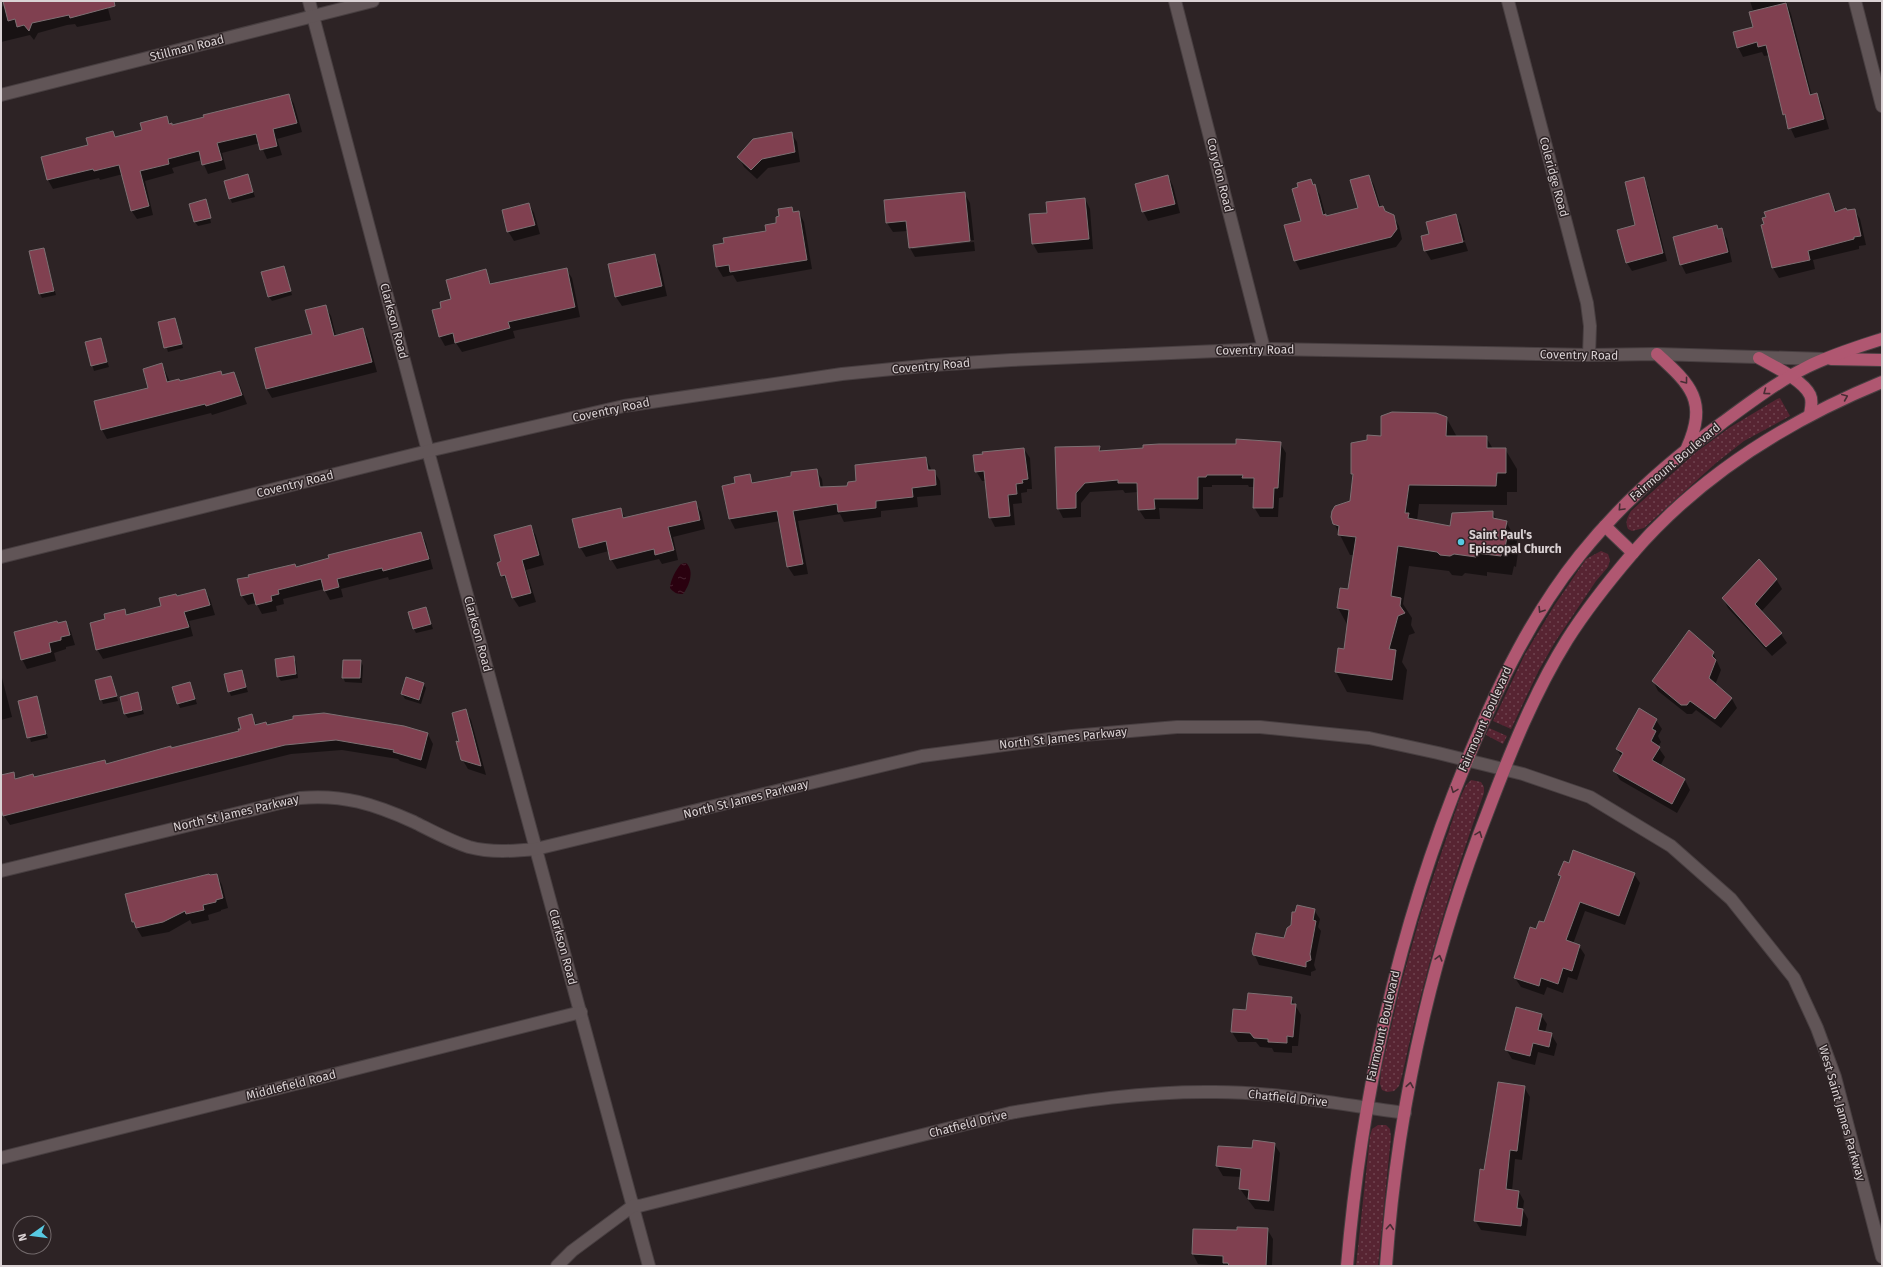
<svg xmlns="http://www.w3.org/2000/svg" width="1883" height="1267" viewBox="0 0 1883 1267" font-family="'Fira Sans',sans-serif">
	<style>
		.grass { fill: url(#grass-dots) }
		.water { fill: url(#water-ripples) }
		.shadow { fill: #0007 }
		.building { fill: #804050; stroke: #7d7073 }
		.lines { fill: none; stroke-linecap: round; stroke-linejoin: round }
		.minor-casing { stroke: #483f41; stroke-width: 14 }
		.major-casing { stroke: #483f41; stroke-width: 14 }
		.minor { stroke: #615557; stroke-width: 12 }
		.major { stroke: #b05771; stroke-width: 12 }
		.oneway { stroke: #472d34 }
		.poi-dot { fill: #57c9e2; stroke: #2d2325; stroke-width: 1.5 }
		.labels { text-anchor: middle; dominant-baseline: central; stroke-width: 3; stroke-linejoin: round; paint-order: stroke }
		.street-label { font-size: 12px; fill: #dad2d4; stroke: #2d2325 }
		.poi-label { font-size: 12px; font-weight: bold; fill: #dad2d4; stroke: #2d2325; text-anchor: start }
	</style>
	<defs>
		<pattern id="grass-dots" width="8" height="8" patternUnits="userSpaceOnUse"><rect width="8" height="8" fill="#572432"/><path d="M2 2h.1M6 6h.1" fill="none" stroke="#6f434f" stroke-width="1.8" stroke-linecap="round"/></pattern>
		<pattern id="water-ripples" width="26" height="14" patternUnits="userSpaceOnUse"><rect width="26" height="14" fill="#2a010f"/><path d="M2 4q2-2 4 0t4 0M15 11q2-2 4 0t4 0" fill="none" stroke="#482531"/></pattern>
	</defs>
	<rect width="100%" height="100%" fill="#2d2325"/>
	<!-- grass -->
	<g class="grass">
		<path d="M1780,398L1790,416L1744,441L1716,463L1644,528L1632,531L1628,529C1625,522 1627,518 1631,511L1695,453L1729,428L1777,399Z"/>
		<polygon points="1601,551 1608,554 1610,560 1608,567 1596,581 1555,642 1539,670 1511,729 1493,721 1525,654 1554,606 1586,559"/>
		<polygon points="1489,728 1507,736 1503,744 1486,735"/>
		<path d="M1471,780L1481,782L1484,787V793C1450,887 1423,978 1402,1076L1399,1086L1394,1091L1387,1092L1382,1090L1380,1084L1381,1071L1400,988L1421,913L1460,798L1466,785Z"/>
		<polygon points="1378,1125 1386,1125 1390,1129 1391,1137 1378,1266 1356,1266 1370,1136 1372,1129"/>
	</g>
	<!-- water -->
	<path class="water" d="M686,563C695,571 689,586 683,594C677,594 674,593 670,588C670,581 676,569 681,564Z"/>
	<!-- shadow -->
	<g class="shadow">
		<polygon points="4,1 106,1 111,20 77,27 75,24 67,25 38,33 34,40 30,35 1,42 1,7 5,6"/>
		<polygon points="1750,1 1786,1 1791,14 1812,96 1817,94 1822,104 1829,129 1795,138 1784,114 1770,55 1764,56 1762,52 1743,57 1738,47 1754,28 1750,11 1753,10"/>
		<polygon points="289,95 294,104 302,132 277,139 282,155 267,159 260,143 222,153 226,169 208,174 202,160 172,168 174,173 145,181 153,215 137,219 131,210 123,174 100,180 99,178 53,189 48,180 42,157 89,146 112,132 116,138 144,131 166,117 172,126"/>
		<polygon points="791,133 797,142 800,162 768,168 757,179 744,167 739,157"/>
		<polygon points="248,176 255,197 232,203 230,198"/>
		<polygon points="1168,176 1173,186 1180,213 1148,221 1143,211"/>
		<polygon points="1369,176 1374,185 1381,208 1386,213 1393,216 1399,226 1402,239 1396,247 1300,270 1295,260 1302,221 1299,188 1311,180 1320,195 1326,217 1359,208"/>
		<polygon points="1643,179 1648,187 1667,261 1632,271 1627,263 1618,230 1636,225"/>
		<polygon points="964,193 970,203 974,240 912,246 912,249 974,242 975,251 915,257 910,248 908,231 893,232 887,223"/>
		<polygon points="1828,194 1837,212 1854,210 1860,219 1866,245 1859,246 1859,249 1813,260 1815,269 1779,278 1773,268 1762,226"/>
		<polygon points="1085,199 1090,209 1093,249 1038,253 1033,244 1048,213"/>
		<polygon points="206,200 211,223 198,226 195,222"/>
		<polygon points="529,204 534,213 540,234 514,241 508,231"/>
		<polygon points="792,208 794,213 799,212 804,222 812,269 737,282 733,275 723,277 717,267 714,246 768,232"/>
		<polygon points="1456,215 1461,225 1465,240 1427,249 1427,251 1465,242 1468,251 1431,260 1425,250 1430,234"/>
		<polygon points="1717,227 1718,230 1721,229 1727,239 1732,262 1686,274 1681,264"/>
		<polygon points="43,249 56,295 42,298 40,294 30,252"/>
		<polygon points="654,255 660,265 667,296 622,306 616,297 609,265"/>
		<polygon points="283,267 292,295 272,301 269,297"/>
		<polygon points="566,269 572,278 580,317 513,331 515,338 462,352 456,343 445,346 440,337 452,300 485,271 492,285"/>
		<polygon points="325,306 331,316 336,336 363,329 368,339 377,372 272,398 266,388 313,334"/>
		<polygon points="175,319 183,348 168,352 159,323"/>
		<polygon points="100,339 109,367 94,371 86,343"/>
		<polygon points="162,364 170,382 180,382 220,372 223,376 233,374 239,383 247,404 212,415 211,413 107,439 102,430 95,402 149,389"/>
		<polygon points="1446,417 1457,437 1486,437 1493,449 1505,449 1517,469 1517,492 1507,492 1507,505 1419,504 1417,521 1451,527 1492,512 1497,520 1506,522 1517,541 1516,549 1518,552 1516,567 1514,566 1512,575 1487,572 1487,576 1465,573 1462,576 1452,575 1449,571 1409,566 1403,604 1412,618 1411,625 1415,633 1409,635 1402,662 1407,670 1403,700 1347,692 1336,672 1339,649 1344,650 1348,626 1338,608 1340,589 1349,590 1354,555 1350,555 1334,523 1351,502 1353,477 1352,474 1382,437"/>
		<polygon points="1280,443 1286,453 1283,497 1279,498 1278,517 1260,517 1254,507 1255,487 1249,487 1248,485 1212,485 1212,487 1203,487 1203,509 1159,508 1160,519 1145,519 1139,510 1138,492 1125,493 1123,490 1090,492 1081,503 1081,517 1063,518 1058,508 1099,447 1102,452"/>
		<polygon points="1024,449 1030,458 1032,489 1027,489 1027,492 1021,493 1022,503 1013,504 1015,525 995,527 990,517 986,481 982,481 976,471"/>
		<polygon points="926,458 932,471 934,471 940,481 941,495 917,497 918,507 881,511 881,517 844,522 840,514 798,521 808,574 794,576 788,567 780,521 735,529 730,519 724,487 736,484 750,475 754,484 816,470 822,479 823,488 848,487 857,482"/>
		<polygon points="695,502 701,512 705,529 673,537 678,560 662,564 659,559 617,569 611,559 609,551 586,557 580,547 620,509 626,519"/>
		<polygon points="531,526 536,536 544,565 526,570 536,602 519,607 513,598 509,584 502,575 502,562"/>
		<polygon points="421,533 426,543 433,569 389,580 388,577 341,589 343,597 330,600 324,589 283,599 284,604 276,606 277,611 262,614 256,603 248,605 242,596 296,568"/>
		<polygon points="1776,579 1782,589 1761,612 1781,634 1787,643 1772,656 1728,608 1723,598"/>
		<polygon points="205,590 210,599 215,615 189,621 193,636 103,659 97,649 106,619 124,610 127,615 163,607 177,597"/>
		<polygon points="426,608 433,629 416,633 414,629"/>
		<polygon points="66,622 71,632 75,645 66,647 66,649 54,653 56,661 27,669 22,659 58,624"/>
		<polygon points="1713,653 1721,670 1715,685 1732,699 1737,708 1721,728 1696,710 1692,714 1687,714 1658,691 1653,681"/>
		<polygon points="293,657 296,662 298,678 281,681 278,677"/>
		<polygon points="361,661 363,666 362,683 345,682 343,677"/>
		<polygon points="241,671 248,692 231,696 229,691"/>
		<polygon points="1,674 12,717 1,720"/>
		<polygon points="111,677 118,701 103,704 96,680"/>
		<polygon points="190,683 197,704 180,708 178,703"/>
		<polygon points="423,683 426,688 421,704 405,699 402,694"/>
		<polygon points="138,693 144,714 128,718 125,714"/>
		<polygon points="36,697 48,738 31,742 20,701"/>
		<polygon points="465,710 471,720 486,775 468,769 462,759 460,743"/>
		<polygon points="251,715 257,725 428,734 433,744 426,769 400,761 398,759 342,750 291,754 10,825 4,816 1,804 1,776 13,773 17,779 34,778 105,761 107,765 240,732"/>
		<polygon points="1656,720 1662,729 1658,736 1661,742 1658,747 1665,757 1660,766 1685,780 1690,790 1677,813 1620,780 1615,771 1622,758 1617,749"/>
		<polygon points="1634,874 1640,883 1625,925 1585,911 1573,944 1579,946 1585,955 1577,980 1568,977 1563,993 1547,987 1544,995 1521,987 1515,978 1537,931 1545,923 1561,878 1560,875"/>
		<polygon points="217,875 222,885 228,908 221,910 221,911 208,915 209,920 192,924 190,920 169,932 142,937 133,922 210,876"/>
		<polygon points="1314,910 1320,919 1318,927 1321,931 1314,965 1316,970 1311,972 1311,976 1259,965 1253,951 1285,939 1292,926"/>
		<polygon points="1291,998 1301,1015 1298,1046 1292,1046 1292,1053 1274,1052 1272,1048 1260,1047 1256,1042 1238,1042 1232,1032 1247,1011"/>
		<polygon points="1541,1015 1547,1024 1545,1032 1551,1034 1557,1044 1554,1056 1538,1052 1535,1065 1512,1059 1506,1049"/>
		<polygon points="1524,1087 1530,1097 1522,1160 1515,1159 1512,1191 1519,1192 1524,1201 1523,1210 1528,1219 1526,1236 1481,1230 1475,1220 1485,1171"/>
		<polygon points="1274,1144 1280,1153 1274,1211 1255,1209 1240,1189 1241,1177 1223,1176 1217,1166 1219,1147 1253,1149"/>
		<polygon points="1267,1229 1273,1239 1272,1266 1226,1266 1198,1264 1193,1254 1194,1230 1238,1231"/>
	</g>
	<!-- building -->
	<g class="building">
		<polygon points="3,1 114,1 115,6 70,18 69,15 32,23 29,31 24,25 17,27 15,19 8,21"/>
		<polygon points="1786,3 1810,95 1817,93 1824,119 1788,129 1785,114 1783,115 1766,45 1758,47 1757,42 1737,48 1733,32 1753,27 1749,12"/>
		<polygon points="289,94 297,123 273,129 277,146 260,150 256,134 217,143 222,160 202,165 199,151 168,159 169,164 140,171 149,206 131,211 119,165 94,171 93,169 47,180 41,157 88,145 86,138 113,131 115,137 142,130 140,123 167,116 169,124 172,123 172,125 204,117 203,115"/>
		<polygon points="792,132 795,152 762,159 751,170 737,157 753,139"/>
		<polygon points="248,174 253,192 229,199 224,181"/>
		<polygon points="1168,175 1175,204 1142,212 1135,184"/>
		<polygon points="1369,175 1379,207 1383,206 1385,211 1394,215 1397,229 1391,237 1294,261 1284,225 1301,221 1292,189 1298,187 1297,183 1311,179 1313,185 1315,184 1323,215 1326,214 1326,216 1358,208 1350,180"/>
		<polygon points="1644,177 1663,253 1626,263 1617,230 1635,225 1625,182"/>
		<polygon points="965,192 970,241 909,248 906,221 886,223 884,200"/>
		<polygon points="1829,193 1835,212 1846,208 1847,210 1855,209 1861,236 1854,237 1854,239 1808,251 1810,260 1772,268 1761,225 1764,224 1762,218 1766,217 1764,212"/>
		<polygon points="1085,198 1089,239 1032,244 1029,214 1047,213 1046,202"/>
		<polygon points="206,199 211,218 194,222 189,204"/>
		<polygon points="529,203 535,225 507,232 502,210"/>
		<polygon points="792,207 793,212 799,211 807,260 730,272 729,265 716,267 713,245 724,243 723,238 766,231 765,225 776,223 776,217 779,216 778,209"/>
		<polygon points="1456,214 1463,242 1424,251 1421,236 1429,234 1426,222"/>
		<polygon points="1717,225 1718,229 1722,228 1728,252 1680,265 1673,237"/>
		<polygon points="44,248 54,291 39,294 29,251"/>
		<polygon points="655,254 662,286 615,297 608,264"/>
		<polygon points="284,266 291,291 268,297 261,272"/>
		<polygon points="567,268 575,307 508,322 510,328 455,343 453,333 439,337 432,310 441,308 440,302 451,299 446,280 486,269 490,284"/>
		<polygon points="326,305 334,336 363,328 372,362 266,389 255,348 312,334 305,310"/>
		<polygon points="175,318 182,344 164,348 158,322"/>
		<polygon points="101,338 107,362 91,366 85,342"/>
		<polygon points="162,363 167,382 179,379 180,381 221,371 222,375 234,372 242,395 206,406 205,404 101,430 94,401 148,388 143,369"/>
		<polygon points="1392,412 1436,413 1447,417 1446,436 1487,436 1487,448 1506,448 1506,473 1497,473 1496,486 1409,485 1405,513 1409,513 1408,518 1450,526 1452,513 1493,511 1493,518 1507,521 1505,531 1508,531 1505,548 1503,547 1501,556 1476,553 1476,557 1454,554 1450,556 1440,555 1437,552 1398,546 1391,596 1401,598 1400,606 1405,613 1398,616 1389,649 1396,650 1392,680 1335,672 1338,648 1344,649 1349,610 1337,608 1340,588 1348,589 1356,537 1338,535 1339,526 1333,524 1331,517 1332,511 1335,506 1350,501 1353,474 1351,474 1351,443 1367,440 1367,435 1381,436 1381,416"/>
		<polygon points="1236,439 1281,442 1278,488 1274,488 1273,508 1253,508 1254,478 1242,478 1243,475 1207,475 1206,477 1198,477 1198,499 1154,499 1155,509 1138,510 1137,483 1118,483 1118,480 1085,483 1076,493 1076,508 1057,509 1055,447 1100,446 1099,451 1143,448 1143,445 1159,444 1236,444"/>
		<polygon points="1024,448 1028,479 1022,480 1023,483 1016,484 1017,494 1008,495 1010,516 989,518 984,471 975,472 973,455 983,454 982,452"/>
		<polygon points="926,457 928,470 935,470 936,485 912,488 913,497 876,501 876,508 838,512 837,504 793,511 803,564 787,567 777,511 729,519 722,486 735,483 734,477 750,474 752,483 791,476 791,472 817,469 820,487 847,486 848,482 856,481 855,465"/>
		<polygon points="696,501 700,520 668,527 674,550 655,555 654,549 610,560 606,541 579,548 572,519 621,508 623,518"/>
		<polygon points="531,525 539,555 522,560 531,593 512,598 505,575 501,576 497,563 501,561 494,535"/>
		<polygon points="421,532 429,559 383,571 382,568 337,579 339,587 324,591 321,579 278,590 279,594 271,596 272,601 256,605 253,593 241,596 237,579 249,577 248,575 295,564 296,567 329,558 328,555"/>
		<polygon points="1759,559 1777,579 1755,604 1782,633 1766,647 1722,598"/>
		<polygon points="205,589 210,605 184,612 189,627 96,650 90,623 105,619 104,614 125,609 126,615 161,606 159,598 176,594 177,596"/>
		<polygon points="426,607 431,624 413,629 408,612"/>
		<polygon points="57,621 58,623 66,621 70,635 61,637 61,640 49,643 51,652 21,660 14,632"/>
		<polygon points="1689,630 1714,652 1712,656 1716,660 1709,678 1732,698 1715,719 1690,701 1687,705 1681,705 1652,681"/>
		<polygon points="294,656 296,674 277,677 275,659"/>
		<polygon points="343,660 361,660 360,678 342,678"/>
		<polygon points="242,670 246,687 228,692 224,674"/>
		<polygon points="111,676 117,696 100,700 95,680"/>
		<polygon points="406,677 424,683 419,700 401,694"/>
		<polygon points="190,682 195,699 177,704 172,687"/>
		<polygon points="138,692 142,710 124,714 120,697"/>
		<polygon points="37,696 46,734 27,738 18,701"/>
		<polygon points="1639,708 1657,719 1652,729 1656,731 1651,741 1660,747 1652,760 1685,779 1672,804 1613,771 1623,753 1616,749"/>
		<polygon points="466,709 472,731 481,766 461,760 456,741 459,742 452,713"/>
		<polygon points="324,713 404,726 428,733 421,760 393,752 394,750 336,740 285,745 3,816 1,808 1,775 14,772 15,779 33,774 34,777 105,760 106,764 171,746 171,748 239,731 238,729 241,729 238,718 252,714 255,725 266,722 267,725 293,719 293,716"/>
		<polygon points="1573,850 1635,873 1619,916 1580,902 1566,940 1580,945 1572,971 1563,968 1558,984 1541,978 1539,986 1514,978 1530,927 1536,929 1539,921 1544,922 1561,876 1558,875 1564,861 1569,863"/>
		<polygon points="209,874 210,875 217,874 223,898 216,900 216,902 203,905 204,910 186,914 185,911 163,922 136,928 134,922 132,922 125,894"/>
		<polygon points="1297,905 1315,909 1313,920 1316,921 1310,954 1311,960 1306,962 1306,967 1253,955 1252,951 1256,933 1284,938 1287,928 1291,925 1292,912 1295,912"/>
		<polygon points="1248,993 1292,997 1291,1004 1296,1004 1293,1037 1287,1036 1287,1043 1268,1042 1268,1039 1254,1038 1250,1033 1231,1032 1233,1009 1246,1010"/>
		<polygon points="1516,1007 1542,1014 1538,1030 1552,1033 1549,1047 1533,1043 1530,1056 1505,1050"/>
		<polygon points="1498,1082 1525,1086 1517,1151 1510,1150 1506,1189 1519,1191 1517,1208 1523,1209 1521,1226 1474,1221 1480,1169 1484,1170"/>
		<polygon points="1253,1140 1275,1143 1269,1201 1248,1199 1249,1190 1239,1189 1241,1169 1216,1166 1218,1146 1252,1148"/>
		<polygon points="1237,1227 1268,1228 1266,1266 1229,1266 1228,1263 1223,1263 1223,1256 1192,1254 1193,1229 1237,1230"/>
	</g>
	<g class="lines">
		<defs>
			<g id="minor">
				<polyline points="309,1 428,451 649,1266"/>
				<polyline points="1175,1 1264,349"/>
				<polyline points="1508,1 1587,303 1590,326 1589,355"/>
				<polyline points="1855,1 1882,106"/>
				<polyline points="1,95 373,1"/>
				<polyline points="1,557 428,451 624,406 842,374 933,365 1011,360 1264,349 1589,355 1657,354 1824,359"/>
				<path d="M1,871L300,798C343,794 374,804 414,822C432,831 450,841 469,847C491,853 514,851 536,849L922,756L1072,736L1177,727H1260L1369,738L1438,753L1523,774L1590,797L1671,846L1731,899L1794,978L1817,1028L1835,1077L1882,1257"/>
				<polyline points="1,1158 581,1012"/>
				<path d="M557,1266L572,1251L634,1205L639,1206L1010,1113C1079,1101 1144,1091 1215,1092C1279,1092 1343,1105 1405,1113"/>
			</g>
			<g id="major">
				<path d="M1657,354C1691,385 1708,401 1687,448"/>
				<path d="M1759,358C1773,366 1803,380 1810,395C1813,401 1811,408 1810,414"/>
				<polyline points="1831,359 1882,360"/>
				<polyline points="1605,526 1633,553"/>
				<path d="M1347,1266C1362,1089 1401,917 1470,753C1499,683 1532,615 1580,555C1621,504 1669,461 1722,423C1749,403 1777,382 1807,367C1831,355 1857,347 1882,339"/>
				<path d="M1386,1266C1397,1111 1431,956 1488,811C1510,753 1534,693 1567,640C1586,610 1609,581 1632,554C1699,476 1787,421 1882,382"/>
			</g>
		</defs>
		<!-- minor casing -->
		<use href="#minor" class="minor-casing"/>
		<!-- major casing -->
		<use href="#major" class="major-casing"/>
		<!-- minor -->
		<use href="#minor" class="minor"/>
		<!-- major -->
		<use href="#major" class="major"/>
	</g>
	<!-- one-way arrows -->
	<defs><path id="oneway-chevron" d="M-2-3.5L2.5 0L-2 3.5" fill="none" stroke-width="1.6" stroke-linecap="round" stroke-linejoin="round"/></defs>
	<g class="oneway">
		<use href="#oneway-chevron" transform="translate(1685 381) rotate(52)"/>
		<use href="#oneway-chevron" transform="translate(1766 392) rotate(144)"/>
		<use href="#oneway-chevron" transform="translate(1845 397) rotate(-23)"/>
		<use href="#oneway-chevron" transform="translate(1621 508) rotate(133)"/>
		<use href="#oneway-chevron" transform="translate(1541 610) rotate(122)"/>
		<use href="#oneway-chevron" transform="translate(1454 790) rotate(111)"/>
		<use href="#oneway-chevron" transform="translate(1479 834) rotate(-69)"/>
		<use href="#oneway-chevron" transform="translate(1439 958) rotate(-75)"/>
		<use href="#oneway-chevron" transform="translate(1410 1085) rotate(-80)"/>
		<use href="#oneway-chevron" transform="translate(1390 1227) rotate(-85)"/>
	</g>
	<!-- markers -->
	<circle class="poi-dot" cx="1461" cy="542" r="4"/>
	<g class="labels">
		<!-- street labels -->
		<g class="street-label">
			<text transform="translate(187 48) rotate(-14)">Stillman Road</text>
			<text transform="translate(1220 175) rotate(76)">Corydon Road</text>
			<text transform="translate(1554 177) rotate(75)">Coleridge Road</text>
			<text transform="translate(394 321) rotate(75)">Clarkson Road</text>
			<text transform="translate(1255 350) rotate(-1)">Coventry Road</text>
			<text transform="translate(1579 355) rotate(1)">Coventry Road</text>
			<text transform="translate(931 366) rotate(-5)">Coventry Road</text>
			<text transform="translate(611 410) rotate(-12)">Coventry Road</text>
			<text transform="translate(1675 462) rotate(-40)">Fairmount Boulevard</text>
			<text transform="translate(295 484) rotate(-14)">Coventry Road</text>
			<text transform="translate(478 634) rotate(75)">Clarkson Road</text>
			<text transform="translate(1485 719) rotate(-66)">Fairmount Boulevard</text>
			<text transform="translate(1063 738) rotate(-6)">North St James Parkway</text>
			<text transform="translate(746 799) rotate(-14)">North St James Parkway</text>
			<text transform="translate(236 813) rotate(-13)">North St James Parkway</text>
			<text transform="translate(563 947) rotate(75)">Clarkson Road</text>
			<text transform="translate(1383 1026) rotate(-77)">Fairmount Boulevard</text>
			<text transform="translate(291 1085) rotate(-14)">Middlefield Road</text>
			<text transform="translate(1288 1098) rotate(6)">Chatfield Drive</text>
			<text transform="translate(1842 1113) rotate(74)">West Saint James Parkway</text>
			<text transform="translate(968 1124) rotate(-14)">Chatfield Drive</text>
		</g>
		<!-- poi labels -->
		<g class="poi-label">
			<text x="1469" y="535">Saint Paul's<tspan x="1469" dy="14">Episcopal Church</tspan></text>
		</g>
	</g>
	<!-- border -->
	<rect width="1883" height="1267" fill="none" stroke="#dad2d4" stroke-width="4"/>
	<!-- north arrow -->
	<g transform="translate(32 1235) rotate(256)"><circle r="19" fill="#2d2325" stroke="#72696b"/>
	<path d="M0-3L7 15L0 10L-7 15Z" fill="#57c9e2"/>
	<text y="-6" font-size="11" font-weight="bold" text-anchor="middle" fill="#dad2d4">N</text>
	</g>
</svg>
